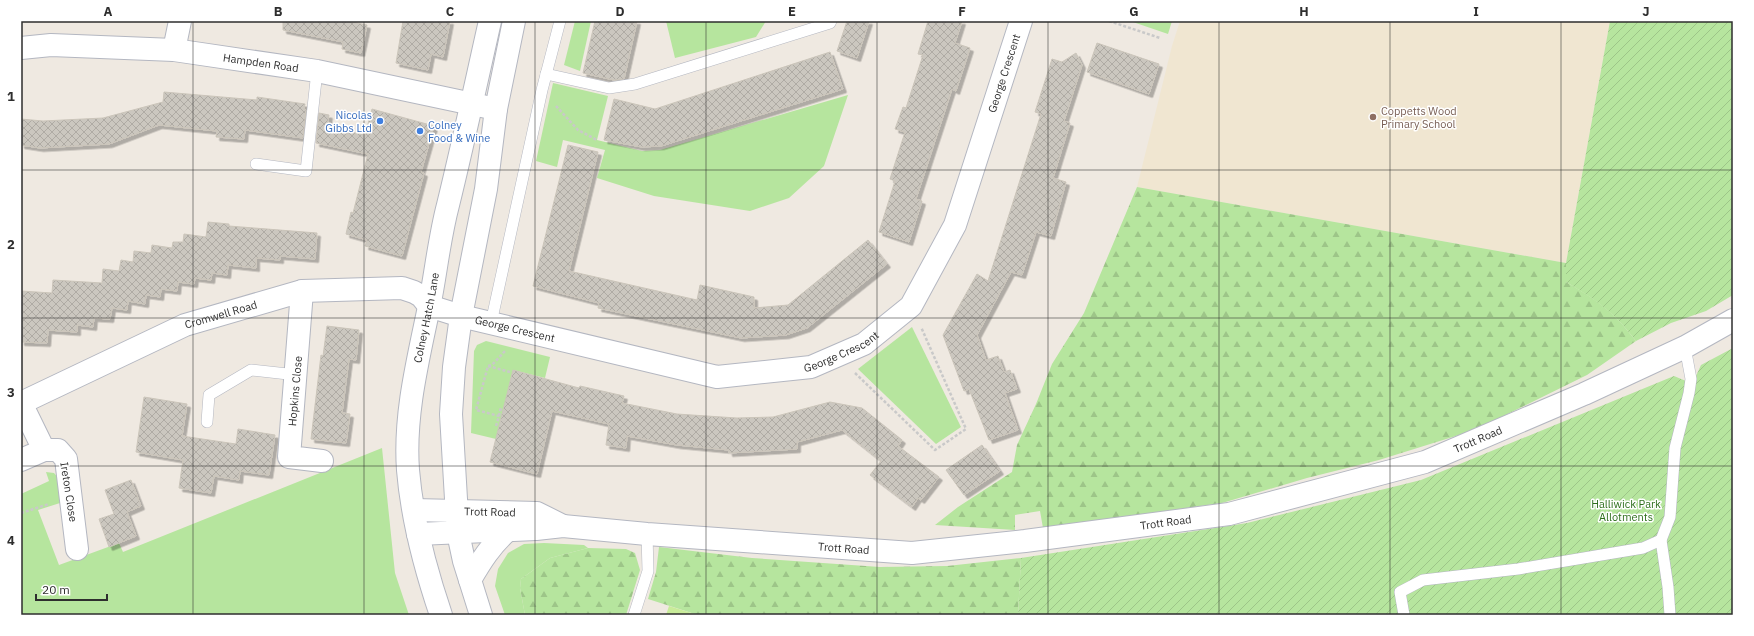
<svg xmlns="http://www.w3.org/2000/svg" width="1754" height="636" viewBox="0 0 1754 636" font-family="'IBM Plex Sans',sans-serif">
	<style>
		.education { fill: #f0e6d1 }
		.grass { fill: #b6e59e }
		.forest { fill: url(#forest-firs) }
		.garden { fill: url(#garden-furrows) }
		.pitch { fill: #c9ec9a }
		.building { fill: url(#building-cross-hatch); stroke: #cbc5ba; filter: url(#shadow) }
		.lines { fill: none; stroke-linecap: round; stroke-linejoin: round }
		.lane-casing { stroke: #b4b7c1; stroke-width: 12 }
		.street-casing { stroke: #b4b7c1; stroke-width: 24 }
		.secondary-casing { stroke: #b4b7c1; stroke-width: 24 }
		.path { stroke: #c9c9c9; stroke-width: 2.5; stroke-dasharray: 3 2; stroke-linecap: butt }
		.lane { stroke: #fff; stroke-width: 11 }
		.street { stroke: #fff; stroke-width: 22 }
		.secondary { stroke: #fff; stroke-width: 22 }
		.grid { fill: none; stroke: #2e2e2e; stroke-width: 1; stroke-opacity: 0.55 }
		.education-dot { fill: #8d6e63; stroke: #fff; stroke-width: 1.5 }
		.shop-dot { fill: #3f7fe0; stroke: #fff; stroke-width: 1.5 }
		.labels { text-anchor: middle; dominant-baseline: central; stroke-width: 3; stroke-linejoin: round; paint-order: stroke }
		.street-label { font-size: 11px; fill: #2e2e2e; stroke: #fff }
		.education-label { font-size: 11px; fill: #785e54; stroke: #fff; text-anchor: start }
		.shop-label { font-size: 11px; fill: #366cbe; stroke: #fff; text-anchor: end }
		.park-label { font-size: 11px; fill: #2c6e1b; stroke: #fff }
		.neatline { fill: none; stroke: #2e2e2e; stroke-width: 1.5 }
		.grid-label { font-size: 13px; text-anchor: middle; font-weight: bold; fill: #2e2e2e }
	</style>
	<defs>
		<pattern id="forest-firs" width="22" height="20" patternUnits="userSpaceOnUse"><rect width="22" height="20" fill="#b6e59e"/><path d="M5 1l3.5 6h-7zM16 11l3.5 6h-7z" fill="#9dc588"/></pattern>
		<pattern id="garden-furrows" width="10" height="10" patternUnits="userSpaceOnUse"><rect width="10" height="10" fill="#b6e59e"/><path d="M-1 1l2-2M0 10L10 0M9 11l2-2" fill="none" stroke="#9dc588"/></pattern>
		<pattern id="building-cross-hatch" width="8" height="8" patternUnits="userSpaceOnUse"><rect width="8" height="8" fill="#cbc7bf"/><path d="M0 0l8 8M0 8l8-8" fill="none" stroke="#afaba4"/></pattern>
		<filter id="shadow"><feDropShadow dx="3.5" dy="3.5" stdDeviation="0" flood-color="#0004"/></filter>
	</defs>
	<rect width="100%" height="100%" fill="#efe9e1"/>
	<!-- education -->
	<polygon class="education" points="1180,21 1610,21 1566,263 1137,187 1172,46"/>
	<!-- grass -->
	<g class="grass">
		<polygon points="575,21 591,21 580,71 564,65"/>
		<polygon points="666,21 766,21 756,37 675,58"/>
		<polygon points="1130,21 1172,21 1168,34"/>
		<polygon points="553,83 608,96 597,140 642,151 660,150 848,95 824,166 789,198 750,211 654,196 597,178 605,150 563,140 557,167 536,161"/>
		<polygon points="912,327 961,427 936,444 858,369"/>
		<polygon points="486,341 550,357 545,378 513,370 496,439 471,433 474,351 477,345"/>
		<polygon points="382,448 395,573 409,615 21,615 21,494 49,481 46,472 54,473 60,480 60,503 38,510 59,565 119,543 123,552"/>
		<polygon points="544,543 584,545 588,548 550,558 521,579 520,588 525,615 505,615 495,586 498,569 508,553 524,544"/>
	</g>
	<!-- forest -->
	<g class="forest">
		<path d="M1137,187L1566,263V282C1597,300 1614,312 1636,341L1587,375L1475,430L1379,460L1307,478L1222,503L1043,528L1040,511L1015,515V530L935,525L958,507L1012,472L1017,445L1036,404L1052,364L1084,313Z"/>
		<polygon points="659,547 752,558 880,567 947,566 1021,558 1018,615 698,615 648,599 656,572"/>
		<polygon points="588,548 626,549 635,553 640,570 626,615 525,615 520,588 521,579 550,558"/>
	</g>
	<!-- garden -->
	<g class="garden">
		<path d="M1610,21H1733V295L1706,311L1671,323L1636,341C1614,312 1596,300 1566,282V263Z"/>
		<polygon points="1733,348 1733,615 1018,615 1021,558 1247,523 1421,480 1674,376 1686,381 1696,376 1701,365"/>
	</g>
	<!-- pitch -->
	<polygon class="pitch" points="669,606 698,615 666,615"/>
	<!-- building -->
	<g class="building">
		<polygon points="283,21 347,21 367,25 361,53 342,49 343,42 283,30"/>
		<polygon points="403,21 450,21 443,57 431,54 428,70 396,63"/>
		<polygon points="595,21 637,21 624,79 614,80 583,73"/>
		<polygon points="847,21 869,21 857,58 837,51"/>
		<polygon points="928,21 962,21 955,43 970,48 956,91 952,89 916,199 922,201 909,242 879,232 895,181 890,179 905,132 895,129 903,107 906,108 923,55 918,54"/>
		<polygon points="1097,43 1159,64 1149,94 1087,72"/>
		<polygon points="830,52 843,89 661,146 642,147 604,140 614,99 655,109"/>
		<polygon points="1076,53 1082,65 1064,121 1070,123 1053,178 1066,182 1051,236 1036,232 1022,275 1011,272 977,335 986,360 998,356 1004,372 1010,370 1017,389 1005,393 1018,430 989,440 969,389 964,391 943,335 977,274 988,281 1041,114 1035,112 1052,59 1062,62"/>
		<polygon points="164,92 257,100 257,97 305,104 304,109 306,110 303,138 245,130 244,139 216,137 217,131 159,125 109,144 40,148 21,145 21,119 43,121 103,118 163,102"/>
		<polygon points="372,109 434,126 421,172 424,173 402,256 365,246 367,240 346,234 351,212 353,213 368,154 316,143 319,113 329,115 327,127 365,135"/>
		<polygon points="568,145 598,152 569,271 697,300 700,285 754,297 754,308 788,305 868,240 887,264 807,328 786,335 741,338 598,308 599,303 533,286"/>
		<polygon points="208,222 229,224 229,226 317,233 315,259 280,256 280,260 256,258 256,268 228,265 227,275 212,273 211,280 195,278 194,284 178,282 177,291 161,289 160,297 146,295 145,304 128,301 127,310 112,308 110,319 94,318 93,327 77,325 77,332 48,330 47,343 21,342 21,291 52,293 53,280 102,283 103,269 119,271 121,260 133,262 134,251 151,253 152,245 172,248 173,242 183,242 184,234 206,237"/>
		<polygon points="327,326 359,330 356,360 349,359 342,413 350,414 346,443 311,439 321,355 323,356"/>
		<polygon points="513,370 579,388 580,386 624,396 622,403 677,414 737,418 773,417 830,402 862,408 902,440 898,446 939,477 921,500 918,498 912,507 870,475 881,461 842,430 797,442 797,449 729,453 729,450 677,445 627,436 626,448 606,445 609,424 552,411 537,474 490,462"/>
		<polygon points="144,397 187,404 182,436 236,444 238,429 275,435 269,475 240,471 239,480 214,476 211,493 179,488 183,460 136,452"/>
		<polygon points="982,445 1000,471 964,495 946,470"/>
		<polygon points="131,480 141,506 127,512 136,536 109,547 99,519 114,514 105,490"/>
	</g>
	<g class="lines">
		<defs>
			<g id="lane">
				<polyline points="546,74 609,88 635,84 830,23 831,21"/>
				<polyline points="256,164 306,171 317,71"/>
				<polyline points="491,323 542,90 560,21"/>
				<polyline points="207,422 209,395 251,370 297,375"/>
				<polyline points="634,615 648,571 647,534"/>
				<polyline points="1404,615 1400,592 1423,580 1518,569 1643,548 1661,540"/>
				<polyline points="1670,615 1668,587 1661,540 1670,517 1675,448 1689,393 1691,379 1685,347"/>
			</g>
			<g id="street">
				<path id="s1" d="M21,48L51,45L174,50L317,71L496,109"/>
				<polyline points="174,50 180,21"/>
				<polyline points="302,291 289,457 322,461"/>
				<polyline points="21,460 44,450"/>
				<path id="s2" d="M77,549L66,459L58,450H44L21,403L185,325L302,291L402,288L414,292L421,296L429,306L461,316L717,377L811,367L864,344L911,306L955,225L1021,21"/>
			</g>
			<g id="secondary">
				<path id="s3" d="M414,510L537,513L563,526"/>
				<path id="s4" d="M418,534L536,529L563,526L647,534L912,553L1025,541L1229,514L1425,462L1584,394L1685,347L1733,320"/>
				<path d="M470,580C481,561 491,545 508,530"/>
				<path id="s5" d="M441,615C425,568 412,519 408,470C404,415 418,360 429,307C436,273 439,239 448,205C463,144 476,83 490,21"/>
				<polyline points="481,615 464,561 458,533 451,414 454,367 461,316 486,189 496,109 514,21"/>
			</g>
		</defs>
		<!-- lane casing -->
		<use href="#lane" class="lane-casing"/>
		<!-- street casing -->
		<use href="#street" class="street-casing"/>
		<!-- secondary casing -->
		<use href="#secondary" class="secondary-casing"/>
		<!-- path -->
		<g class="path">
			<polyline points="1109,21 1160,38"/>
			<polyline points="556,106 578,130 597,140"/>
			<polyline points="488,366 510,372"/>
			<polyline points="855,373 935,450 966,429 921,327"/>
			<polyline points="499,416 501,407"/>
			<polyline points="496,426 499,416 476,410 488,366 492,365 505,351"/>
			<polyline points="21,513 49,504"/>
		</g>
		<!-- lane -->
		<use href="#lane" class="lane"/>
		<!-- street -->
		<use href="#street" class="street"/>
		<!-- secondary -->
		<use href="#secondary" class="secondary"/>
	</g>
	<!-- grid -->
	<path class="grid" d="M193,21V615M364,21V615M535,21V615M706,21V615M877,21V615M1048,21V615M1219,21V615M1390,21V615M1561,21V615M21,170H1733M21,318H1733M21,466H1733"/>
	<!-- markers -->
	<circle class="education-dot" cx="1373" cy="117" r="4"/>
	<g class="shop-dot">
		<circle cx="380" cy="121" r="4"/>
		<circle cx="420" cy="131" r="4"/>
	</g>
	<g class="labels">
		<!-- street labels -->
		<g class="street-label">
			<text stroke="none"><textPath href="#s1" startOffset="241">Hampden Road</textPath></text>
			<text stroke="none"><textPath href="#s2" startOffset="1367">George Crescent</textPath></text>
			<text stroke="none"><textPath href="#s2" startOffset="388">Cromwell Road</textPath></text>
			<text stroke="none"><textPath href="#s5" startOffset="303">Colney Hatch Lane</textPath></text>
			<text stroke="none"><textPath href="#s2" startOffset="695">George Crescent</textPath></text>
			<text stroke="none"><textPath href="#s2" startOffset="1031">George Crescent</textPath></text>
			<text transform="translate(295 391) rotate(-85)">Hopkins Close</text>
			<text stroke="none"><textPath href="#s4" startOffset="1075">Trott Road</textPath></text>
			<text transform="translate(69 492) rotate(81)">Ireton Close</text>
			<text stroke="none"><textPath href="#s3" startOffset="76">Trott Road</textPath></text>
			<text stroke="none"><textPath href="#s4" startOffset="751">Trott Road</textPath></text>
			<text stroke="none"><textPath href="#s4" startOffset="427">Trott Road</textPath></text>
		</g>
		<!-- education labels -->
		<g class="education-label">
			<text x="1381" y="111">Coppetts Wood<tspan x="1381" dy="13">Primary School</tspan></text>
		</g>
		<!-- shop labels -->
		<g class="shop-label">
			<text x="372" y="115">Nicolas<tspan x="372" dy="13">Gibbs Ltd</tspan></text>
			<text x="428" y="125" text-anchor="start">Colney<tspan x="428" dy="13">Food &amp; Wine</tspan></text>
		</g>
		<!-- park labels -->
		<g class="park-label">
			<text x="1626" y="504">Halliwick Park<tspan x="1626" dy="13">Allotments</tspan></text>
		</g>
	</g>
	<!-- border -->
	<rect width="1754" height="636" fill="none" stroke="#ffffff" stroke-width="44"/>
	<!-- scale -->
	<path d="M36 594v6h71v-6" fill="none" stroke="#2e2e2e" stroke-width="2"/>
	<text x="42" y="594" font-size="12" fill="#2e2e2e" stroke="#ffffff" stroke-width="3" paint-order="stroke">20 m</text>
	<rect x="22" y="22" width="1710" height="592" class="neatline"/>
	<g class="grid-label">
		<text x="108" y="16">A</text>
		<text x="278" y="16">B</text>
		<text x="450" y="16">C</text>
		<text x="620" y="16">D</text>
		<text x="792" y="16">E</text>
		<text x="962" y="16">F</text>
		<text x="1134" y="16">G</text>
		<text x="1304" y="16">H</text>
		<text x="1476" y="16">I</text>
		<text x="1646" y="16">J</text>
		<text x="11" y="101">1</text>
		<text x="11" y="249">2</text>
		<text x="11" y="397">3</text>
		<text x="11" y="545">4</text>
	</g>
</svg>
